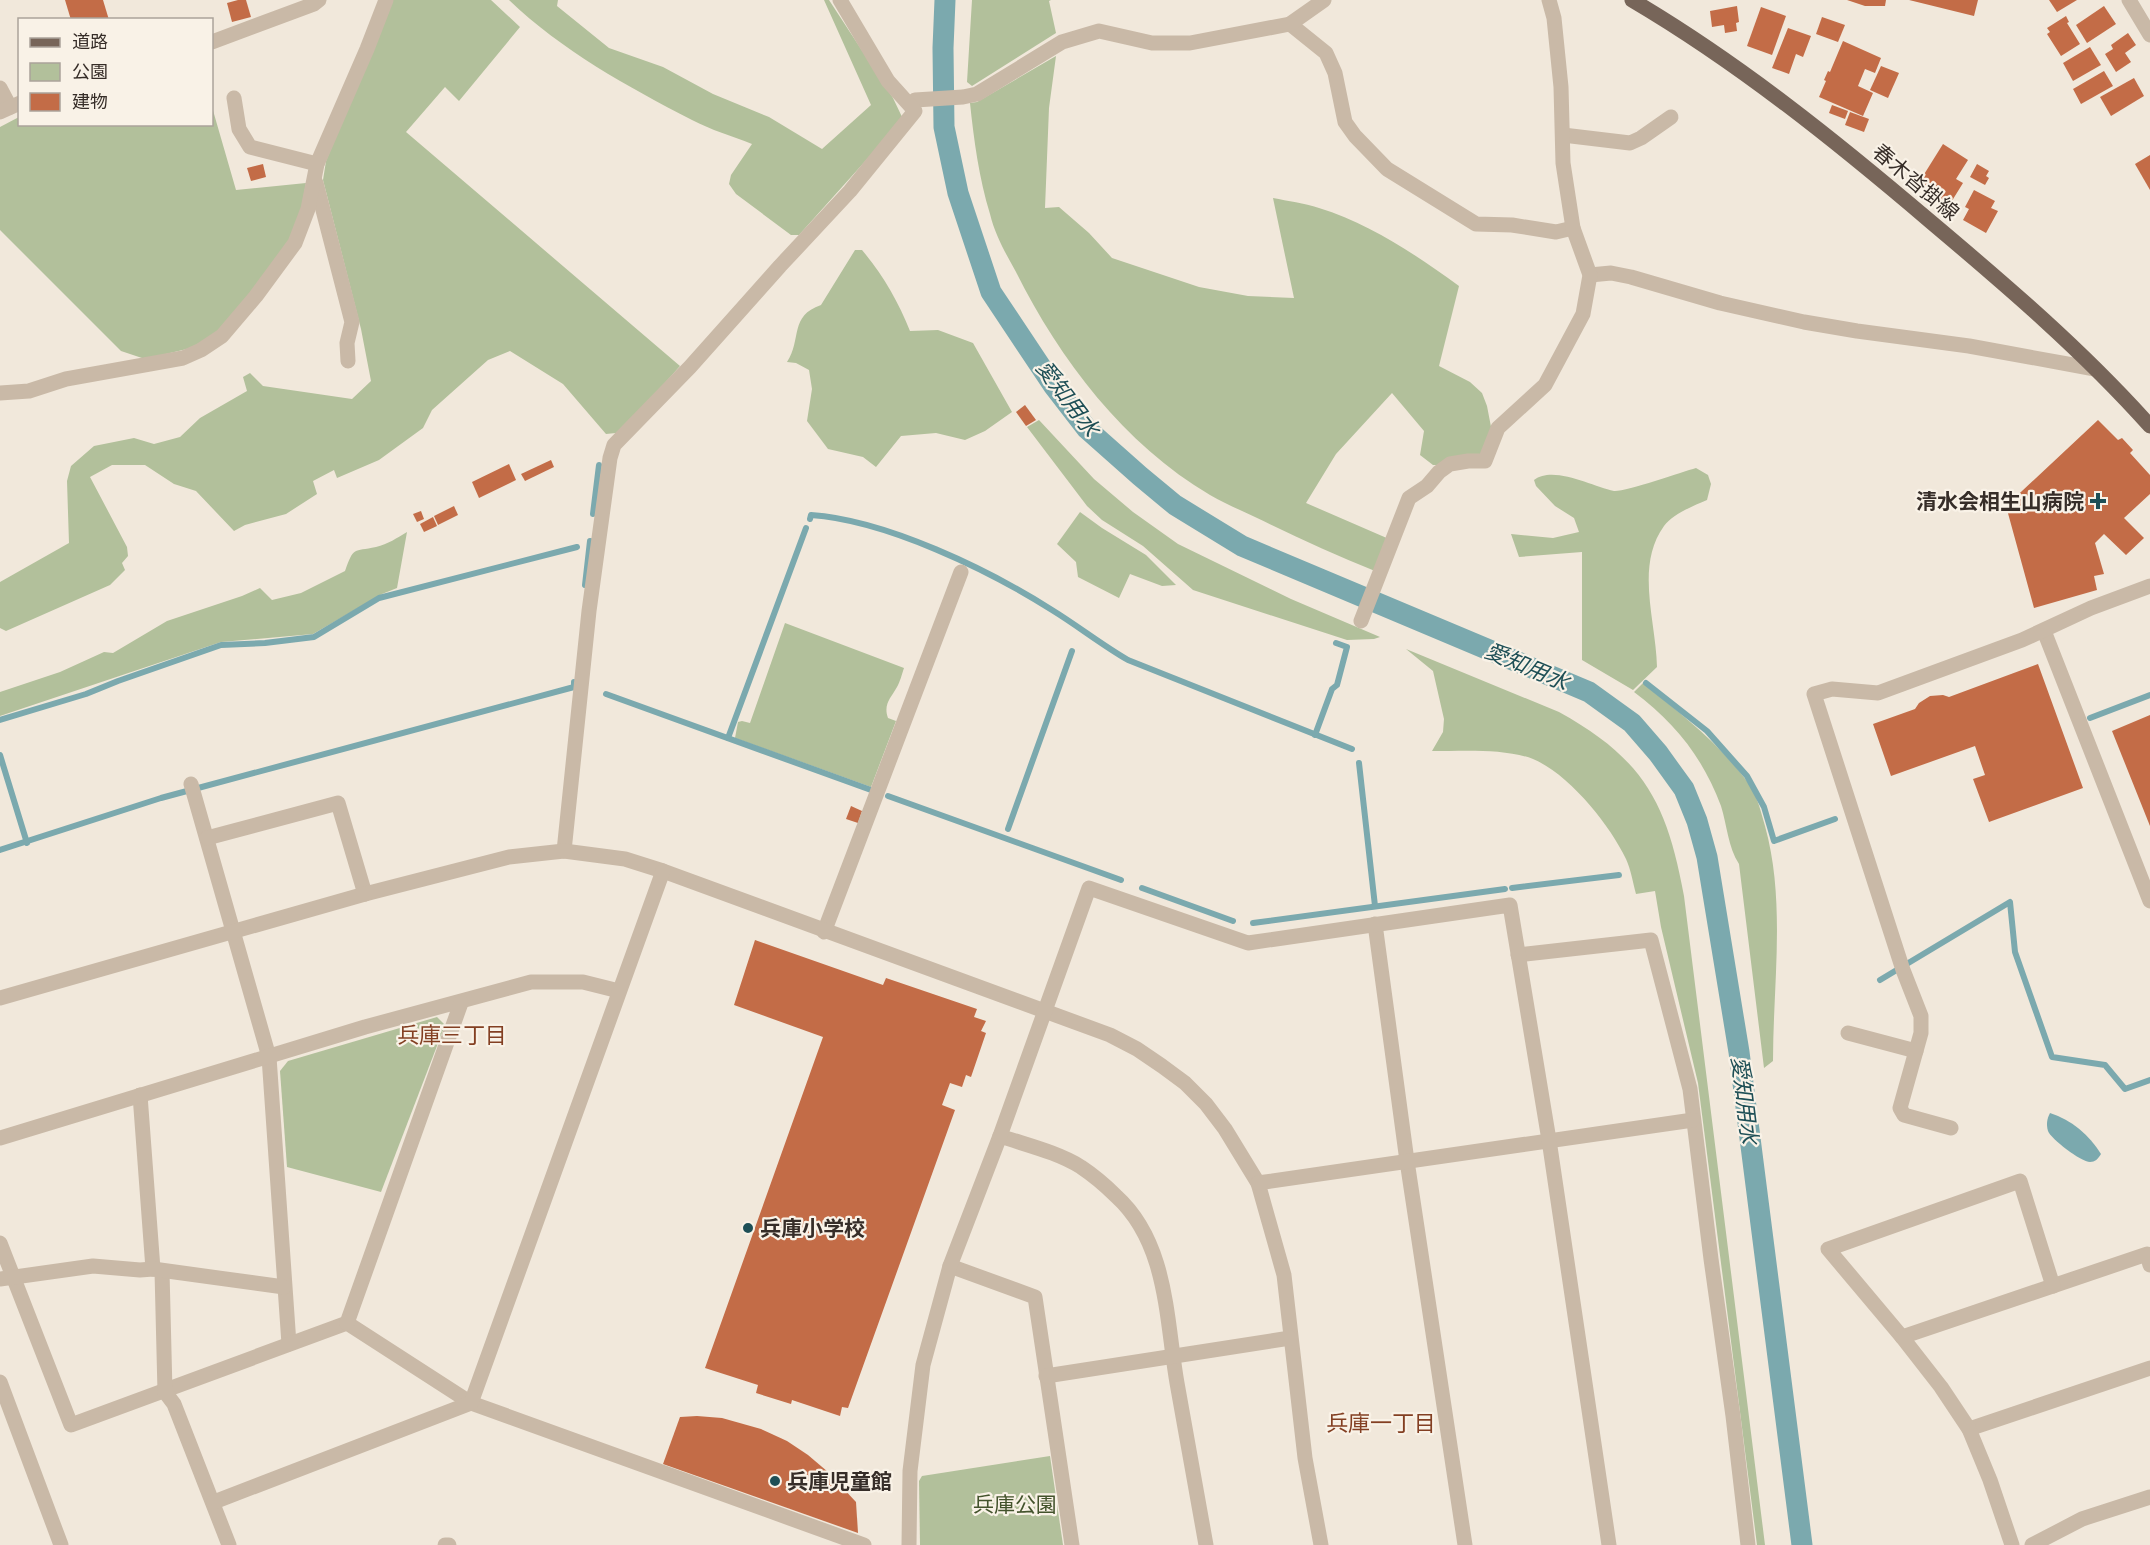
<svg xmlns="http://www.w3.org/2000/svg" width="2150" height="1545" viewBox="0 0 2150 1545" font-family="'Public Sans','Noto Sans JP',sans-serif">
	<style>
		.green { fill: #b2c09b }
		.water { fill: #7ba9ae }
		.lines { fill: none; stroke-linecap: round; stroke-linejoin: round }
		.stream { stroke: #7ba9ae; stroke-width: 6 }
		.canal { stroke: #7ba9ae; stroke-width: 21 }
		.building { fill: #c36c47 }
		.minor { stroke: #c9b9a7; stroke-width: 15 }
		.major { stroke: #776559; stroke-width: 15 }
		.poi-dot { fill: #1e4f56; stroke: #f9f2e7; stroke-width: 2 }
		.labels { text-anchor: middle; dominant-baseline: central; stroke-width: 4.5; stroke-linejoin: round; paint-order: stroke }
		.street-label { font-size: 21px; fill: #362d28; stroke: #f9f2e7 }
		.poi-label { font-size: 21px; font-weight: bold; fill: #362d28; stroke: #f9f2e7; text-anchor: start }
		.park-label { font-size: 21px; fill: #43532c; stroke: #f9f2e7 }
		.water-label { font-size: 22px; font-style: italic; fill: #1e4f56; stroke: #f9f2e7 }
		.neighbourhood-label { font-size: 22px; fill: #833f22; stroke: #f9f2e7 }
	</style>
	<rect width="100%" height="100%" fill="#f1e8db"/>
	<!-- green -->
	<g class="green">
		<polygon points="392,0 491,0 520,27 459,101 445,87 406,132 680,366 625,428 616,433 606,434 563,384 510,351 488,360 432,410 423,428 379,460 337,478 334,470 313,481 317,494 286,514 245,525 234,531 196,491 174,484 145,465 112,465 90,477 127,547 128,556 122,563 125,570 110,585 6,631 0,628 0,582 69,543 67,481 71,466 94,446 134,438 154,444 180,437 200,418 247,391 243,377 250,373 263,386 352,399 371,381 361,329 323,180 326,161"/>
		<path d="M509,0H558L557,6L609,48L663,67L713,94L769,117L822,149L871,105L824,0H829L893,98L903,119L799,235H791L736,194L729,184L731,175L752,144C732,136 711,130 692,120C628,87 561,50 509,0Z"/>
		<polygon points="972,0 1051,0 1049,1 1056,33 972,86 967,82"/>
		<path d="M1056,56L1049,108L1045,208L1059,207L1089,233L1112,258L1199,287L1248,296L1294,298L1273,198C1288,201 1304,203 1319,208C1371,224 1416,255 1459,286L1439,366L1470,382L1482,393L1487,406L1492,432L1482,457L1442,465H1433L1420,455L1424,431L1392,393L1336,454L1306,503L1389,539L1375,571C1334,555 1294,536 1255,517C1240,510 1224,503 1210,495C1124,444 1060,360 1016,272C1006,254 995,235 990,214C979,178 974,141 970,103L977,102Z"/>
		<polygon points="212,107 236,190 306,183 299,223 287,247 219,331 191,348 145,359 121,351 0,230 0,127 19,117 20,124 212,124"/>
		<path d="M855,250H862C883,275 898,301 910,331L938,330L973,343L1012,412L985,431L965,440L936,433L901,436L876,467L863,457L828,449L807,421L812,389L809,370L796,363L787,362C802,339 789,316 821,305Z"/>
		<polygon points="1039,420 1094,479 1133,512 1178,544 1291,599 1380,637 1374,639 1347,640 1193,590 1143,546 1102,520 1087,506 1027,427"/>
		<path d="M1696,468L1708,475L1711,484L1707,500C1693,506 1673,514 1664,526C1635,566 1656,621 1657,667L1633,690L1582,660V552L1519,557L1511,534L1553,538L1579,532L1574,518L1555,506L1536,486L1534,480C1553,465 1592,486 1614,491C1625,492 1682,472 1696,468Z"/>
		<polygon points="1080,512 1102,528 1146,555 1176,585 1162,586 1130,574 1119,598 1078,577 1076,562 1057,544"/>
		<path d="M407,532L397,588L382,594L313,634L221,642L0,716V692L60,672L104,652L113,653L167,621L242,596L260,588L272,600L301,593L345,571C354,546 353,552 376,547C388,544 397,538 407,532Z"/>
		<path d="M785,623L904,668C902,674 900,682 897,687C891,698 883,704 888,718L896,721L871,787L735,738L738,722L742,721L750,723Z"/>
		<path d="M1406,649L1559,712C1644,759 1667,803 1684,896L1765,1545H1757L1698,1083L1661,927L1655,891L1636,894C1633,883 1631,870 1626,859C1610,825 1569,774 1533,759C1504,748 1463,751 1432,751L1443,732L1444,719L1433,671Z"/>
		<path d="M1643,683C1681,714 1723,746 1751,787C1758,799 1761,812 1765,826C1786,902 1773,983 1773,1061L1764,1068L1739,864C1728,847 1727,825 1721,806C1702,756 1675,723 1634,692Z"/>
		<polygon points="437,1017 445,1025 381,1192 287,1167 280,1071 288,1061"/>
		<polygon points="1050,1456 1063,1545 920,1545 919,1481 922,1476"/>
	</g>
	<!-- water -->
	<path class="water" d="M2050,1113C2072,1120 2089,1135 2101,1154C2098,1159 2095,1162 2090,1162C2081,1162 2051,1139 2048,1131C2046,1124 2047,1119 2050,1113Z"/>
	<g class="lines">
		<!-- stream -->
		<g class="stream">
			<polyline points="593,514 599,465"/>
			<path d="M810,519L811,515C886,520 989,570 1052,610C1078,626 1102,645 1128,660L1352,749"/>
			<polyline points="585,585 590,541"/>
			<polyline points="1646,683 1707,731 1747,776 1764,807 1774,841 1835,819"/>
			<polyline points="606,694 871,790"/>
			<polyline points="2090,718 2150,695"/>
			<polyline points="0,720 86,694 118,681 221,645 265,643 314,637 379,598 577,547"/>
			<polyline points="1315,735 1332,689 1337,685 1347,647 1336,643"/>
			<polyline points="728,738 806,528"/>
			<polyline points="0,755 27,843"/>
			<polyline points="1359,763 1375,906"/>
			<polyline points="888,796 1121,880"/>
			<polyline points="1008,829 1072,651"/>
			<polyline points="0,850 161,798 574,687 574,682"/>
			<polyline points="1142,888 1233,921"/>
			<polyline points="1512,888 1619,875"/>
			<polyline points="1253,923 1505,889"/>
			<polyline points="1880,980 2010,902 2015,952 2052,1057 2105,1065 2125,1089 2150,1080"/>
		</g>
		<!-- canal -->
		<polyline class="canal" points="945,0 943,48 944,127 958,193 991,292 1053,385 1087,429 1140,476 1175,505 1242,546 1589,692 1632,723 1658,753 1684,789 1697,821 1707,857 1739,1052 1802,1545"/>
	</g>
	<!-- building -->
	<g class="building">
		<polygon points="65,0 103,0 109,20 71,20"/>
		<polygon points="238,0 246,0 251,17 232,22 227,3"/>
		<polygon points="1847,0 1886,0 1885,6 1865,6"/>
		<polygon points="1909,0 1978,0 1974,16"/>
		<polygon points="2049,0 2077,0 2057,12"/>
		<polygon points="1737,6 1739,22 1736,23 1737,31 1725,33 1724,25 1712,27 1710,11"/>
		<polygon points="2104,6 2116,24 2087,43 2076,25"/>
		<polygon points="1761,7 1786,16 1772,55 1747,46"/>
		<polygon points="2066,16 2069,22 2067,23 2080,44 2061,56 2047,34 2050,32 2047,28"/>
		<polygon points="1822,17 1845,25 1838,42 1816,34"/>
		<polygon points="1788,28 1811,36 1803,57 1796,54 1789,74 1772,68"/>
		<polygon points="2128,33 2136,45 2125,53 2131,62 2116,72 2105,54 2113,49 2111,45"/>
		<polygon points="1843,41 1881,58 1875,73 1865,69 1858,86 1873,93 1863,116 1819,97 1826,81 1824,80 1828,71 1830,72"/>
		<polygon points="2090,47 2101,65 2073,81 2063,63"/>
		<polygon points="1881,66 1899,73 1888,98 1870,90"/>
		<polygon points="2104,71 2113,86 2081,104 2073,89"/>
		<polygon points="2134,78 2144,96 2111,116 2100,97"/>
		<polygon points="1832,105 1848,111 1845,119 1829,113"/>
		<polygon points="1850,112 1869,119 1864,132 1845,125"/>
		<polygon points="1943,144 1968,160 1956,179 1963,183 1950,204 1918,184"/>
		<polygon points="2150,155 2150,190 2135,164"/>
		<polygon points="263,164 266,177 251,181 247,168"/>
		<polygon points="1977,164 1989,171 1986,176 1989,178 1985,185 1970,177"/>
		<polygon points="1974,190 1995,201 1991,208 1998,211 1986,233 1963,220 1969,209 1965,207"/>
		<polygon points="1025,405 1036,420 1026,426 1016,412"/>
		<polygon points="2098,420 2118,440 2122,438 2133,450 2130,453 2150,475 2150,494 2124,518 2144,538 2126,555 2104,534 2095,543 2104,574 2094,576 2097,590 2034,608 2006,506"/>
		<polygon points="551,460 554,467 525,481 521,474"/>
		<polygon points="509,464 516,480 479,498 472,482"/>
		<polygon points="454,506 458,515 438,525 434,516"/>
		<polygon points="421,511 424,519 417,522 413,514"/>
		<polygon points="433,517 437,526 424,532 420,524"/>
		<polygon points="2038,664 2083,788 1989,822 1973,779 1985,775 1975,746 1891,776 1873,724 1915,709 1919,703 1930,696 1943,695 1949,697"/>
		<polygon points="2150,715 2150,826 2112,731"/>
		<polygon points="851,806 862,811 858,823 846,819"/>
		<polygon points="755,940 883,985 886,978 977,1009 974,1017 986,1021 981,1031 986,1033 971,1077 966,1075 962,1087 950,1083 942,1105 955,1110 848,1408 842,1407 840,1416 792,1400 791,1404 756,1393 758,1385 705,1368 823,1037 734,1005"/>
		<polygon points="697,1416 722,1418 761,1429 787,1441 808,1455 828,1472 856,1502 858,1533 663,1464 680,1417"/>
	</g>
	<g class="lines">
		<!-- minor -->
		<g class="minor">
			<polyline points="2129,0 2150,35"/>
			<polyline points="1290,24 1326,53 1335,73 1345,122 1355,136 1387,169 1476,224 1512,225 1556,232 1573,228"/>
			<polyline points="212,42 314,4 319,0"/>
			<polyline points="0,88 10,107"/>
			<polyline points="234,98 239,129 250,147 317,164"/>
			<polyline points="915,100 963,97 977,94 1062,42 1099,31 1152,43 1190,43 1290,24 1324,0"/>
			<polyline points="0,112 20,103"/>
			<polyline points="1563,135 1630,143 1641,138 1671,117"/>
			<polyline points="316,183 352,322 347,343 348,361"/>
			<polyline points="1590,275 1611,273 1631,277 1720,303 1804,322 1857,331 1969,346 2095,369"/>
			<polyline points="0,393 29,391 66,379 183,358 201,350 222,336 256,296 295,243 308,209 317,164 367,49 386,0"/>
			<polyline points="1361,621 1409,498 1427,486 1439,472 1450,464 1468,461 1485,461 1498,428 1545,385 1583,314 1590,275 1573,228 1563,163 1561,87 1554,18 1549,0"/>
			<polyline points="2044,631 2150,901"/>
			<polyline points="191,784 269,1057 289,1344"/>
			<polyline points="207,838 338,803 365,894"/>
			<polyline points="564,851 589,611 610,458 614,445 690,367 780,266 850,191 915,111 888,81 840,0"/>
			<polyline points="1375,924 1407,1161 1465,1545"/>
			<polyline points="824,932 961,572"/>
			<polyline points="1518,955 1651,940 1690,1089 1711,1259 1733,1416 1748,1545"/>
			<polyline points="0,998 365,894 509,857 564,851 625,859 663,871 1110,1035 1137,1049 1162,1066 1185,1083 1206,1104 1225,1129 1258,1183 1284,1275 1305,1458 1321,1545"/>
			<polyline points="1848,1033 1916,1051"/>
			<polyline points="140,1095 153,1269"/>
			<polyline points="1951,1128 1904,1115 1900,1108 1921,1033 1921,1016 1903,970 1814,694 1832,689 1878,693 2022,640 2091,608 2150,586"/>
			<path d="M1000,1136C1026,1145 1057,1152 1081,1167C1093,1175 1106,1186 1116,1196C1168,1243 1166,1320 1177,1383C1187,1437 1196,1491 1206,1545"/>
			<polyline points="0,1138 365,1027 531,982 583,982 619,991"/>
			<polyline points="1258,1183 1693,1120"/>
			<polyline points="0,1243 71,1425 347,1323"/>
			<polyline points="950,1266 1035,1297 1072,1545"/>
			<polyline points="162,1271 165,1392 174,1404 229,1545"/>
			<polyline points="0,1279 93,1266 140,1270 153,1269 284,1287"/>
			<polyline points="347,1323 471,1403 864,1545"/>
			<polyline points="347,1323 461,1003"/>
			<polyline points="1902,1337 2147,1254 2150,1265"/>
			<polyline points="1046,1376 1290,1338"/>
			<polyline points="0,1382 61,1545"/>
			<polyline points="1969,1429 2150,1368"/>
			<polyline points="214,1502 471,1403 663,871"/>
			<polyline points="445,1545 449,1545"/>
			<polyline points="909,1545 910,1471 923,1365 950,1266 1000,1136 1089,888 1248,943 1510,905 1549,1140 1609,1545"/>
			<polyline points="2012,1545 1990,1480 1969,1429 1941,1387 1902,1337 1828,1249 2020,1181 2053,1286"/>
			<polyline points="2032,1545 2082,1519 2150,1497"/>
		</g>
		<!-- major -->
		<path class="major" d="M1632,0C1739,63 1837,142 1931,222C2007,286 2083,351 2150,426"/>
	</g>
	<!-- markers -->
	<g class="poi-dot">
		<path d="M2095 492h6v6h6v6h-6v6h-6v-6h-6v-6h6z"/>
		<circle cx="748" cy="1228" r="6"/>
		<circle cx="775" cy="1481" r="6"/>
	</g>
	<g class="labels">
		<!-- street labels -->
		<g class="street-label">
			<text transform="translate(1916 182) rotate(40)">春木沓掛線</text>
		</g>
		<!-- poi labels -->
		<g class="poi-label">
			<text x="2084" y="501" text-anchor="end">清水会相生山病院</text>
			<text x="760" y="1228">兵庫小学校</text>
			<text x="787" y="1481">兵庫児童館</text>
		</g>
		<!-- park labels -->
		<g class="park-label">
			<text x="1015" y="1504">兵庫公園</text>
		</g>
		<!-- water labels -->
		<g class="water-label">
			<text transform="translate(1068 398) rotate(53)">愛知用水</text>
			<text transform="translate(1527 666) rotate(23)">愛知用水</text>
			<text transform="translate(1745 1100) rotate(83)">愛知用水</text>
		</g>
		<!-- neighbourhood labels -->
		<g class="neighbourhood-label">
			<text x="452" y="1035">兵庫三丁目</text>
			<text x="1381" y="1423">兵庫一丁目</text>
		</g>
	</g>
	<!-- legend -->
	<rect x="18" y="18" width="195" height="108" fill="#f9f2e7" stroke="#aba39b" stroke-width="1.5"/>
	<rect x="30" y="38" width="30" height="9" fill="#776559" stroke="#aba39b" stroke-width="1.5"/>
	<text x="72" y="48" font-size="18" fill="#362d28">道路</text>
	<rect x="30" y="63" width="30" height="18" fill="#b2c09b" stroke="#aba39b" stroke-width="1.5"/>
	<text x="72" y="78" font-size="18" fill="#362d28">公園</text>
	<rect x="30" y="93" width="30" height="18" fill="#c36c47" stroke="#aba39b" stroke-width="1.5"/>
	<text x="72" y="108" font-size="18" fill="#362d28">建物</text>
</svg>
